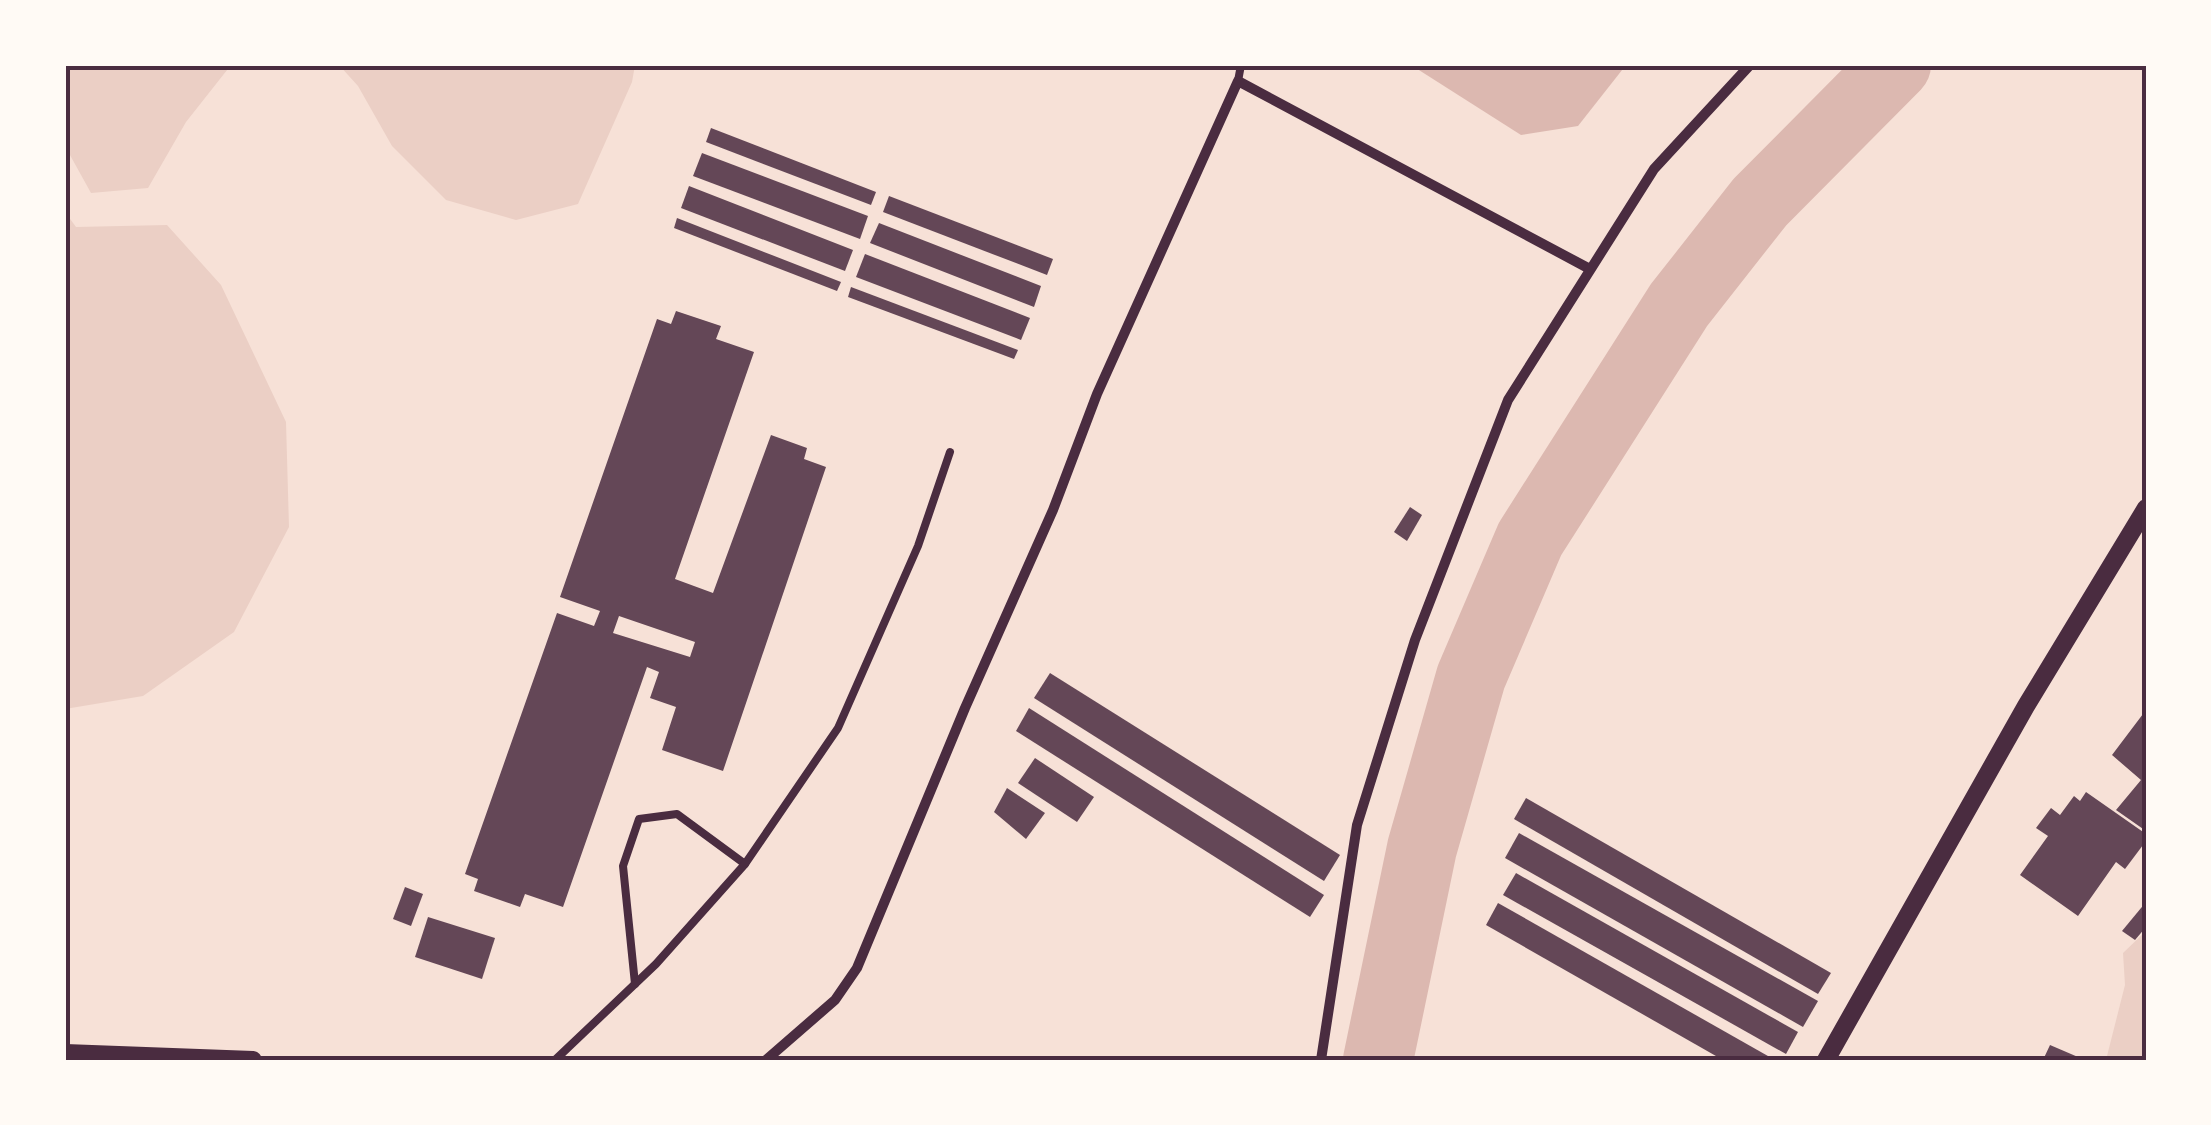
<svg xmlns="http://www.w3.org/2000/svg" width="2211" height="1125" viewBox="0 0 2211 1125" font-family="'PT Sans Narrow',sans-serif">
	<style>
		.green { fill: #ebcfc5 }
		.water { fill: #dcb8b0 }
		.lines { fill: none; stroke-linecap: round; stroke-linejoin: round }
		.river { stroke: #dcb8b0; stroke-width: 70 }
		.building { fill: #644757; fill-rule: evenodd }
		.service { stroke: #4a2c40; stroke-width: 8 }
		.minor { stroke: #4a2c40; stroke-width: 10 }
		.tertiary { stroke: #4a2c40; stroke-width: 18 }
		.neatline { fill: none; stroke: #4a2c40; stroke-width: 4 }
	</style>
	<rect width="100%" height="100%" fill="#f7e1d7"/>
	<!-- green -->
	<g class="green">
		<polygon points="65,65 231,65 186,122 148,188 91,193 65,146"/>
		<polygon points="339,65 635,65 632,82 578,204 516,220 446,200 392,146 358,86"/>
		<polygon points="65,212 76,227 167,225 221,285 286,422 289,527 234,632 143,696 65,709"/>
		<polygon points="2146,931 2146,1060 2106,1060 2125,985 2123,953"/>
	</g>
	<!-- water -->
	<polygon class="water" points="1411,65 1626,65 1578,126 1521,135"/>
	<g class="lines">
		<!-- river -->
		<polyline class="river" points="1378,1060 1422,848 1471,677 1530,539 1679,305 1760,202 1896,65"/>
	</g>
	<!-- building -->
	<g class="building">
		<polygon points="711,128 876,192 871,205 706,142"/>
		<polygon points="702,153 868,216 860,239 693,176"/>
		<polygon points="689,186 853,250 845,271 681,208"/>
		<polygon points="889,196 1053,259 1047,275 883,212"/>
		<polygon points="677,218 841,282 837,291 674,228"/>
		<polygon points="879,223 1041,286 1034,307 870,243"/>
		<polygon points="865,254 1030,318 1021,340 856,277"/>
		<polygon points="851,287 1018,350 1014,359 848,297"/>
		<path d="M676,311L721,326L716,339L754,352L675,579L713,593L771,435L807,448L804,459L826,467L723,771L662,750L676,707L650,698L659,672L647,667L563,907L525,894L520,907L474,891L478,879L465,874L557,613L594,626L600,611L560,597L657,319L671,324ZM619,616L695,642L690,657L613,633Z"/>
		<polygon points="1410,507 1422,515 1407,541 1394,532"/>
		<polygon points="1050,673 1340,855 1324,881 1034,698"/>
		<polygon points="1029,708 1324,895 1310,917 1016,731"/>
		<polygon points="2146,710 2146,831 2116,810 2141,780 2112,755"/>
		<polygon points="1035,758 1094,797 1077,822 1018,783"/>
		<polygon points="1007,788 1045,813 1026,839 994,812"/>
		<polygon points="2086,792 2146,834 2146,841 2125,869 2116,862 2078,916 2020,875 2048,836 2036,828 2051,808 2060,815 2074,796 2080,801"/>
		<polygon points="1526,798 1831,973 1818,994 1514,819"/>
		<polygon points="1519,833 1818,1001 1803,1027 1505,858"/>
		<polygon points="1516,873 1798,1032 1786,1054 1503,895"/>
		<polygon points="405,887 423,894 411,926 393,919"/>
		<polygon points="2146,902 2146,927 2135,940 2122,931"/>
		<polygon points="1498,903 1775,1060 1723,1060 1486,925"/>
		<polygon points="428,917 495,938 482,979 415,957"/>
		<polygon points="2050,1045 2085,1060 2043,1060"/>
	</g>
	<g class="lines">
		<!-- service -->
		<g class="service">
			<polyline points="1238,81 1241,65"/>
			<polyline points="635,984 623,866 639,819 677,814 745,864"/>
			<polyline points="555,1060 656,964 745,864 838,728 918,546 950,452"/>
		</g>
		<!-- minor -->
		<g class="minor">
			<polyline points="766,1060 835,1000 857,968 965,708 1053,510 1097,394 1238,81 1588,268"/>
			<polyline points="1321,1060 1357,825 1415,640 1508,400 1654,169 1750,65"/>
		</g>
		<!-- tertiary -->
		<g class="tertiary">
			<polyline points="65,1053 253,1060"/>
			<polyline points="1826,1060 2026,706 2146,508"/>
		</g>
	</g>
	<!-- border -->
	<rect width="2211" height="1125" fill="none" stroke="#fffaf5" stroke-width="135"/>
	<rect x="68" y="68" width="2076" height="990" class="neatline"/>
</svg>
